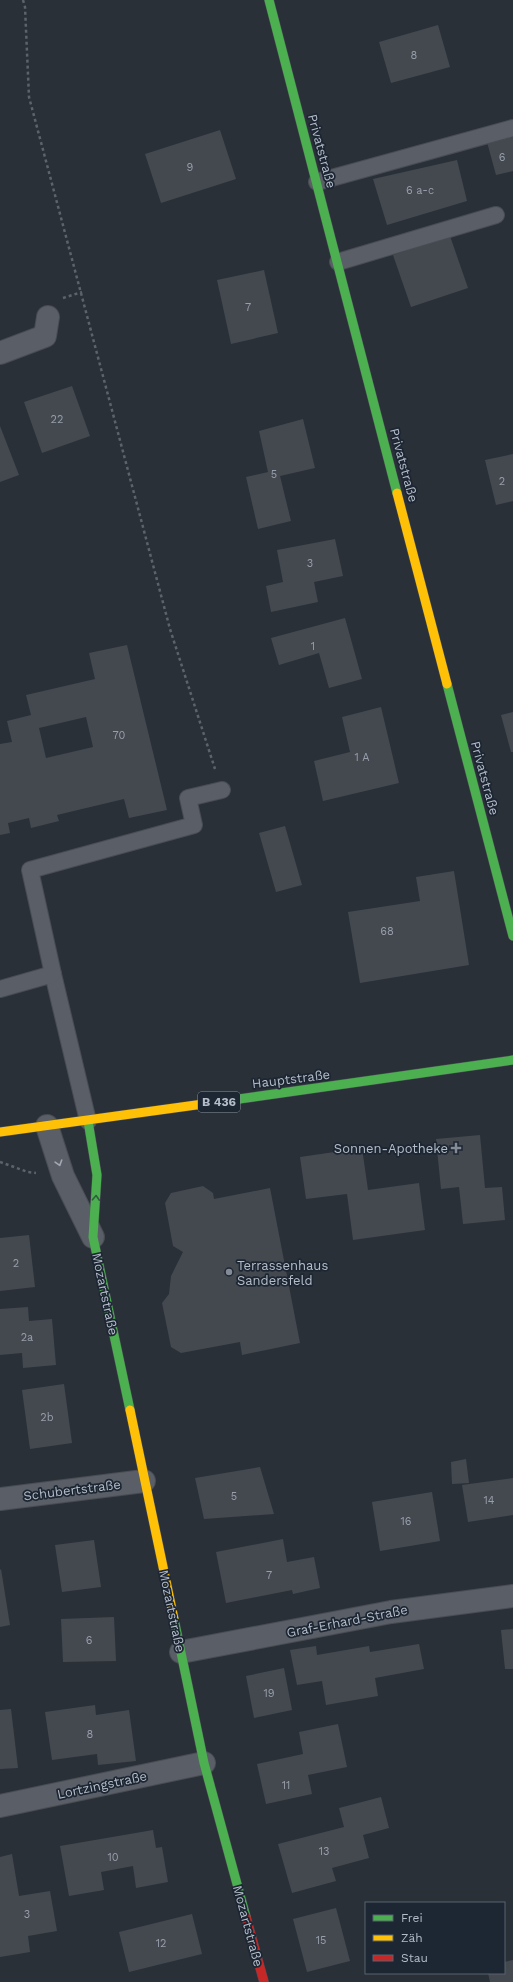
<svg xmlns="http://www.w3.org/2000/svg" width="513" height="1982" viewBox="0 0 513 1982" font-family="'Work Sans',sans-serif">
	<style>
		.building { fill: #444950; fill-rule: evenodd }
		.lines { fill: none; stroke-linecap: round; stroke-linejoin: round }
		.lane-casing { stroke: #484c53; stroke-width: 18 }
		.street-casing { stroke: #484c53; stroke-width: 24 }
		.fast-casing { stroke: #484c53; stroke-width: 10 }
		.slow-casing { stroke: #484c53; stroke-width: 10 }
		.jam-casing { stroke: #484c53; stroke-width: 10 }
		.path { stroke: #5d636a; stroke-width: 2.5; stroke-dasharray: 3 3; stroke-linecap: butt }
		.lane { stroke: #5a5e66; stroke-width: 16 }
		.street { stroke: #5a5e66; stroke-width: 22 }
		.fast { stroke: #4caf50; stroke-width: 9 }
		.slow { stroke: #ffc107; stroke-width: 9 }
		.jam { stroke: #c62828; stroke-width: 9 }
		.oneway { stroke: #a2a9b5 }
		.oneway2 { stroke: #305d3f }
		.poi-dot { fill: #848b96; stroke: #1d2633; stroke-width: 1.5 }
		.labels { text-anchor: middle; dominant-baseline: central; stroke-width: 3.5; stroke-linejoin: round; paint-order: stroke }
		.number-label { font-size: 11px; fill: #989fab }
		.shield { fill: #1d2633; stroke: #878f9c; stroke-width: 1 }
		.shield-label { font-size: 12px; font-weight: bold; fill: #b4bcc9 }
		.street-label { font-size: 13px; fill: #b4bcc9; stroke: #1d2633 }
		.poi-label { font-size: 13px; fill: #b4bcc9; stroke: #1d2633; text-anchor: end }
	</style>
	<rect width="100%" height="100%" fill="#2a3038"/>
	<!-- building -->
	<g class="building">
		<polygon points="438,25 450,67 391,83 379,42"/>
		<polygon points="220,130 236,179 161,203 145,154"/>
		<polygon points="513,137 513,171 496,175 487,142"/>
		<polygon points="457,160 467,201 387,225 373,179"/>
		<polygon points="450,236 468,288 411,307 393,255"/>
		<polygon points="264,270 278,333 231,344 217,280"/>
		<polygon points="72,386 90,436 42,453 24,402"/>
		<polygon points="303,419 315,468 280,476 291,521 258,529 246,477 268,472 259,431"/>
		<polygon points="0,426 19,475 0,482"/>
		<polygon points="513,454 513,501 496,505 485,460"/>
		<polygon points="335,539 343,576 314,582 318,602 271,612 266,586 283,582 277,550"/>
		<polygon points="345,618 362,679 329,688 319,653 279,665 271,638"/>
		<path d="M127,645L167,810L129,818L124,799L57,815L59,821L31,828L29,818L8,823L10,833L0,835V744L12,742L7,721L31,715L26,695L95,679L89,653ZM86,717L93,747L46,758L39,728Z"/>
		<polygon points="381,707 399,783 323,801 314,761 350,752 342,717"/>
		<polygon points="513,712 513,752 511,752 501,715"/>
		<polygon points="285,826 302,885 276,892 259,833"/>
		<polygon points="454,871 469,965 360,983 348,912 420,901 416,877"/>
		<polygon points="480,1135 485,1188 502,1187 505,1220 463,1224 459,1187 441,1189 436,1139"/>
		<polygon points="362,1148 368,1190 419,1183 425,1230 353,1240 347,1194 306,1199 300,1157"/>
		<polygon points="203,1186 213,1193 214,1199 270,1188 300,1343 242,1355 240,1342 181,1353 171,1347 162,1303 169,1294 171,1276 183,1252 173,1246 165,1203 171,1193"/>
		<polygon points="29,1235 35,1287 0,1291 0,1238"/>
		<polygon points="28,1307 29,1321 52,1319 56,1365 23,1368 22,1353 0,1355 0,1309"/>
		<polygon points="64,1384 72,1443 30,1449 22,1390"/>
		<polygon points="466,1459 469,1483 452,1484 451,1462"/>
		<polygon points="260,1467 274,1514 204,1519 195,1478"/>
		<polygon points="513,1478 513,1515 468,1522 462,1485"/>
		<polygon points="432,1492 440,1541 380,1551 372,1502"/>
		<polygon points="283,1539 287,1562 314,1557 320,1588 293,1594 292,1590 226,1603 216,1552"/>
		<polygon points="94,1540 101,1587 62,1592 55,1545"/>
		<polygon points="1,1569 10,1625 0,1627 0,1570"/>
		<polygon points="114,1617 116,1661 63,1662 61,1619"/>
		<polygon points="513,1629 513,1669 505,1669 501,1630"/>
		<polygon points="419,1644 424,1669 375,1678 378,1696 326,1705 322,1681 297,1685 290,1650 316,1646 317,1655 369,1646 370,1652"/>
		<polygon points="284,1668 292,1710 254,1718 246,1676"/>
		<polygon points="95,1705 96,1715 129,1710 136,1761 98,1765 97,1754 52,1760 45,1712"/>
		<polygon points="11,1709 18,1768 0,1769 0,1710"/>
		<polygon points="338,1724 347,1767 308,1775 312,1794 266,1804 257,1764 303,1754 299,1732"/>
		<polygon points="381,1797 389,1828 363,1835 369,1858 332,1868 336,1881 292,1893 278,1844 344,1827 339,1808"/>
		<polygon points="153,1830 156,1848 162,1847 168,1882 136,1888 133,1866 101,1872 104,1890 69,1896 60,1846"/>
		<polygon points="12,1854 19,1896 50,1891 57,1931 28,1936 30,1952 0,1957 0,1857"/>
		<polygon points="336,1908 350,1961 307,1972 293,1919"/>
		<polygon points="192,1914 202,1954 129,1972 119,1932"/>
		<polygon points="513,1960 513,1982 490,1982 488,1973 504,1973 504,1962"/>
	</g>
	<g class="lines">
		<defs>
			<g id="lane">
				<polyline points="317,182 513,128"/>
				<polyline points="338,262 496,215"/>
				<polyline points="53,974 88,1121"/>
				<polyline points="0,989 53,974 30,870 194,825 188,798 222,790"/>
			</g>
			<g id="street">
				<polyline points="0,353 45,336 48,317"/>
				<polyline points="47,1126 63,1176 93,1237"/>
				<polyline points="0,1499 144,1481"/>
				<polyline points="181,1652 391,1612 513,1596"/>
				<polyline points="0,1806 204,1763"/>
			</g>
			<g id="fast">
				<polyline points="269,0 397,493"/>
				<polyline points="447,684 513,936"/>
				<polyline points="225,1101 513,1060"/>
				<polyline points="88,1121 97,1175 93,1237 130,1410"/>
				<polyline points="174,1619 204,1763 246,1917"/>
			</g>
			<g id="slow">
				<polyline points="397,493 447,684"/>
				<polyline points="0,1132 225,1101"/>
				<polyline points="130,1410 174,1619"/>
			</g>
			<polyline id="jam" points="246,1917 264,1982"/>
		</defs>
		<!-- lane casing -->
		<use href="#lane" class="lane-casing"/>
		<!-- street casing -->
		<use href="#street" class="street-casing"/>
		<!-- fast casing -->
		<use href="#fast" class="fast-casing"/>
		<!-- slow casing -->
		<use href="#slow" class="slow-casing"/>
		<!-- jam casing -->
		<use href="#jam" class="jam-casing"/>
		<!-- path -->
		<g class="path">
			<polyline points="23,0 25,7 29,97 170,629 215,769"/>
			<polyline points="63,298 82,292"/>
			<polyline points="0,1162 28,1172 36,1173"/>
		</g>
		<!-- lane -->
		<use href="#lane" class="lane"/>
		<!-- street -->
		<use href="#street" class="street"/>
		<!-- fast -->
		<use href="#fast" class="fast"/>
		<!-- slow -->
		<use href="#slow" class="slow"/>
		<!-- jam -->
		<use href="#jam" class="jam"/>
	</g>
	<!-- one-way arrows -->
	<defs><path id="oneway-chevron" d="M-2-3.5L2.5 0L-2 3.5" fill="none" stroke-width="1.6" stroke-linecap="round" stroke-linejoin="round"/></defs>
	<use class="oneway" href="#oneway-chevron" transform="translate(59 1163) rotate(73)"/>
	<use class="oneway2" href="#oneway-chevron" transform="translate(96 1198) rotate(-87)"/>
	<!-- markers -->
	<g class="poi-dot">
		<path d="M454 1142h4v4h4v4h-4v4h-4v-4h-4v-4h4z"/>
		<circle cx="229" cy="1272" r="4"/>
	</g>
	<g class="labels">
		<!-- number labels -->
		<g class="number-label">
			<text x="414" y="55">8</text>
			<text x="502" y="157">6</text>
			<text x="190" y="167">9</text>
			<text x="420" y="190">6 a-c</text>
			<text x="248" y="307">7</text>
			<text x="57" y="419">22</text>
			<text x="274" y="474">5</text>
			<text x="502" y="481">2</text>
			<text x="310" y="563">3</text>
			<text x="313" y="646">1</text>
			<text x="119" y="735">70</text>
			<text x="362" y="757">1 A</text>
			<text x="387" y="931">68</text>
			<text x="16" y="1263">2</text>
			<text x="27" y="1337">2a</text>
			<text x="47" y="1417">2b</text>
			<text x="234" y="1496">5</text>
			<text x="489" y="1500">14</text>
			<text x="406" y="1521">16</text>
			<text x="269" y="1575">7</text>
			<text x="89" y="1640">6</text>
			<text x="269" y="1693">19</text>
			<text x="90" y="1734">8</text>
			<text x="286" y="1785">11</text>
			<text x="324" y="1851">13</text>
			<text x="113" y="1857">10</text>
			<text x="27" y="1914">3</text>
			<text x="321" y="1940">15</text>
			<text x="161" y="1943">12</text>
		</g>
		<!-- shield labels -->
		<rect class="shield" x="198" y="1092" width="42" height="20" rx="3"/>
		<g class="shield-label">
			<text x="219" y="1102">B 436</text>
		</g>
		<!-- street labels -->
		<g class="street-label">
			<text transform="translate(322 151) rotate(75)">Privatstraße</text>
			<text transform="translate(404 465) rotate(75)">Privatstraße</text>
			<text transform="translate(485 778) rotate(75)">Privatstraße</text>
			<text transform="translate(291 1079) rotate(-7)">Hauptstraße</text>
			<text transform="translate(105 1294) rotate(78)">Mozartstraße</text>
			<text transform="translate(72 1490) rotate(-7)">Schubertstraße</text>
			<text transform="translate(172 1611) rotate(78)">Mozartstraße</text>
			<text transform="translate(347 1621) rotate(-11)">Graf-Erhard-Straße</text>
			<text transform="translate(102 1785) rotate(-12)">Lortzingstraße</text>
			<text transform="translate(248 1926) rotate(75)">Mozartstraße</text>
		</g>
		<!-- poi labels -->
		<g class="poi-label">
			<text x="448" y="1148">Sonnen-Apotheke</text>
			<text x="237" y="1265" text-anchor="start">Terrassenhaus<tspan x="237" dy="15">Sandersfeld</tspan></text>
		</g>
	</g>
	<!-- legend -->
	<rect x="365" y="1902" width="140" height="72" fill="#1d2633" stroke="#59626f"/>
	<rect x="373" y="1915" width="20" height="6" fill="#4caf50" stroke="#59626f"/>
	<text x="401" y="1922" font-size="12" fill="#b4bcc9">Frei</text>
	<rect x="373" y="1935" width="20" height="6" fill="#ffc107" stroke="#59626f"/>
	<text x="401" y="1942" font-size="12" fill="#b4bcc9">Zäh</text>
	<rect x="373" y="1955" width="20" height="6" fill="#c62828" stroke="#59626f"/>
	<text x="401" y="1962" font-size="12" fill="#b4bcc9">Stau</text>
</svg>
